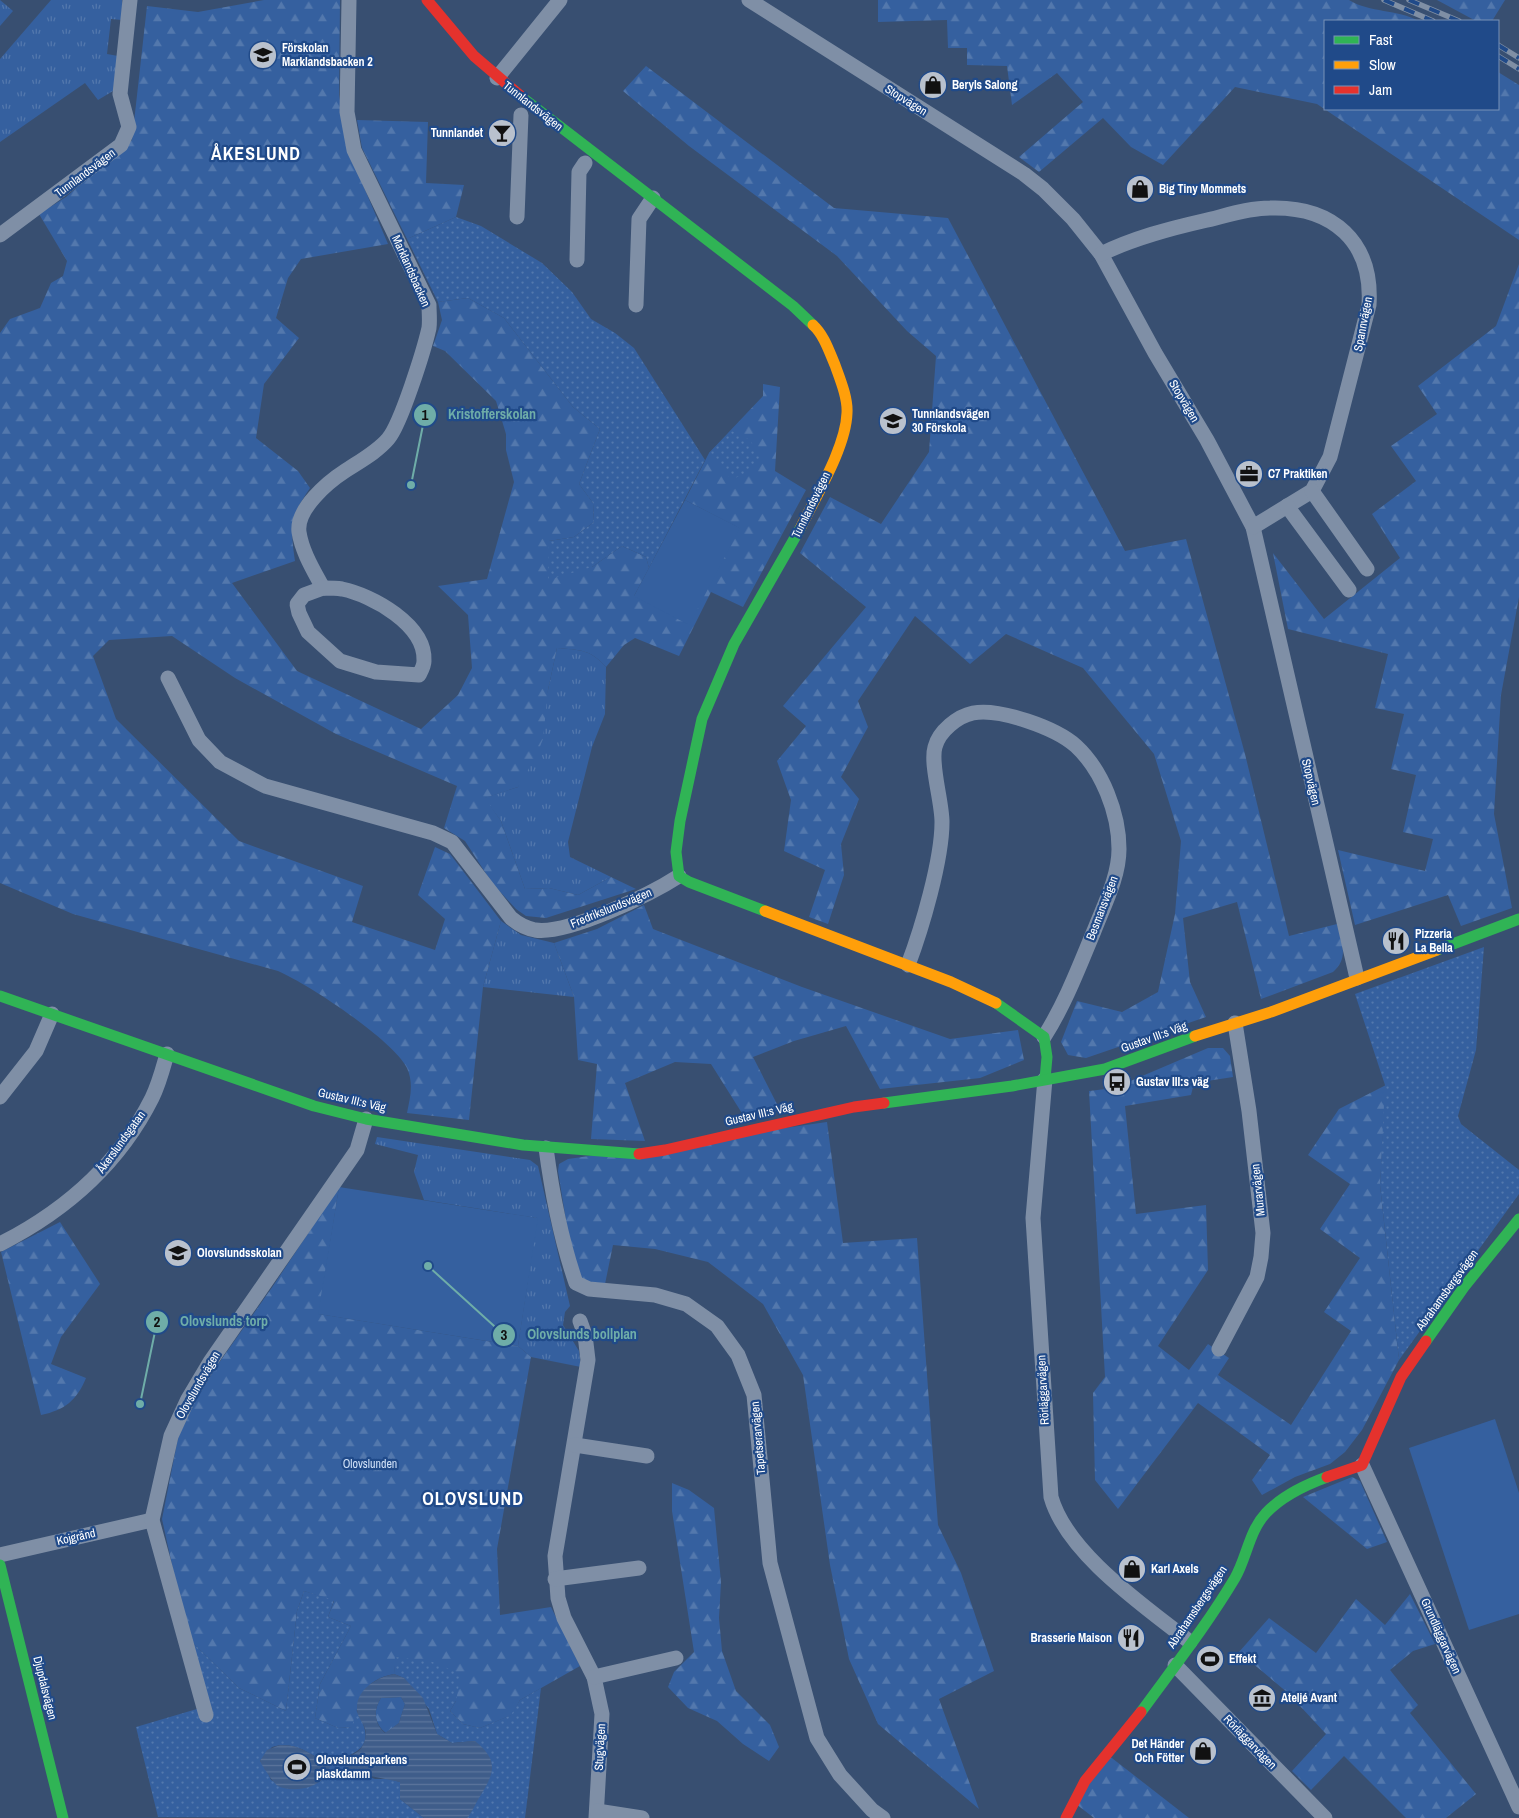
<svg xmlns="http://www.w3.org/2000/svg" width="1519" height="1818" viewBox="0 0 1519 1818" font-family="'Archivo Narrow',sans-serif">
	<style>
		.grass { fill: url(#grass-tufts) }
		.forest { fill: url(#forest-firs) }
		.park { fill: url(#park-dots); fill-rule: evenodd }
		.garden { fill: #35609f }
		.water { fill: url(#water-rules); fill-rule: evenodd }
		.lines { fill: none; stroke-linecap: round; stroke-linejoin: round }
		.street { stroke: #7f8fa6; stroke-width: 15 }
		.fast { stroke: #30b455; stroke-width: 11 }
		.slow { stroke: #ff9f0a; stroke-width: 11 }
		.jam { stroke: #e5322d; stroke-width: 11 }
		.rail-casing { stroke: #7f8fa5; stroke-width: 5.5 }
		.rail { stroke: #204a89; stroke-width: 4; stroke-dasharray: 11; stroke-linecap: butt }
		.labels { text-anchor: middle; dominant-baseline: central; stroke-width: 4.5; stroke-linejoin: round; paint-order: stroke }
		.poi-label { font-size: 12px; font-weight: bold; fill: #fff; stroke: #204a89; text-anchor: start }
		.street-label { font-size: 12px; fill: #fff; stroke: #204a89 }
		.park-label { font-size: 12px; fill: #d0e1f8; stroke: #204a89 }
		.district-label { font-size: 18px; font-weight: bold; letter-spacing: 1px; fill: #fff; stroke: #204a89 }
		.leader { fill: none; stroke: #6fada8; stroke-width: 2 }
		.callout-dot { fill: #6fada8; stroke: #204a89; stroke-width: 2 }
		.mark-label { font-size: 15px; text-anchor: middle; font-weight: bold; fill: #111 }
		.callout-label { font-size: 14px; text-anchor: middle; font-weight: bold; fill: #6fada8; stroke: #204a89; stroke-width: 4.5; stroke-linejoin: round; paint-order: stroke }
	</style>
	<defs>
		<pattern id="grass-tufts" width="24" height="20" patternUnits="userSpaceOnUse" patternTransform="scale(1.25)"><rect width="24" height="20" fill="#35609f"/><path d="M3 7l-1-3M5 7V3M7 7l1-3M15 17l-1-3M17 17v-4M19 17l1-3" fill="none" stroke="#5378ad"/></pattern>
		<pattern id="forest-firs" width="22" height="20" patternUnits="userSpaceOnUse" patternTransform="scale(1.25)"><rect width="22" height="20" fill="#35609f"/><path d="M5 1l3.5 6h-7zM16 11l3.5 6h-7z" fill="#5378ad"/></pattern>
		<pattern id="park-dots" width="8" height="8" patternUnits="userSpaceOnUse" patternTransform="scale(1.25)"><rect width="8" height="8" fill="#35609f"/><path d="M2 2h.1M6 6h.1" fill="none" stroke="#5378ad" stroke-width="1.8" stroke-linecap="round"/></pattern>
		<pattern id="water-rules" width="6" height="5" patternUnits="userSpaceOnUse" patternTransform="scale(1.25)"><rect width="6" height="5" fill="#3f5d8a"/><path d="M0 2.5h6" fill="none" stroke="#5c759c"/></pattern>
	</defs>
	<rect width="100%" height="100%" fill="#384f71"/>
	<!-- grass -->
	<g class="grass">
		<polygon points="0,0 13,11 0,26"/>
		<polygon points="51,0 122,0 122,20 111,19 107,54 118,56 113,91 98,100 85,83 0,142 0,59"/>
		<path d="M557,648C580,650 590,649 606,667L605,714L592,747L568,842L570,857L611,877L578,895L549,888L525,889L501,821L484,798L518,787L548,690Z"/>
		<polygon points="501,921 521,935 554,943 574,997 483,987"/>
		<polygon points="377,1137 530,1160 538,1166 570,1306 565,1312 563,1325 579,1351 581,1367 531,1357 518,1346 537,1218 424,1200 414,1172 418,1155 375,1144"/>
	</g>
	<!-- forest -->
	<g class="forest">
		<path d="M264,0H340L339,95L349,152L388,244L301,259L288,278L276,318L299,338L264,384L256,438L298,471L310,488C290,517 290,526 295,561L232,583L297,671L421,729L458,695L472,668L468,615L438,586L487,579L514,482L506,450V434L496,401L445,351L433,346L442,320L438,302L468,298L504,318L573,407L600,429L579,484L593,503L594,522L574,537L549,541L592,567L622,546L646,557L649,568L634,596L739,528L685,500L709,453L763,396V384L780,387L775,471L806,490L743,607L711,592L679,656L635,638L624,645L606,667C590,649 580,650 557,648L548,690L543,739L536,756L518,787L485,798L501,821L525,889L549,888L578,895L611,877L636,889L546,918L526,916L516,909L492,883L465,841L444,828L457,786L336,734L235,678L172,636L109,640L93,656L116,719L239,841L363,886L352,922L435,950L445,919L418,895L435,847L450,854L501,921L483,987L469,1120L407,1113C410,1098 414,1084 407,1068C392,1039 308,984 278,971L73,914L0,883V333L10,319L40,308L51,283L63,276L67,261L39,214L66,197L132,140L147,6L198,12Z"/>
		<path d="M878,0H1349C1370,13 1397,9 1419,21H1325V109H1498V72L1519,85V240L1317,104L1235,87L1163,165L1131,147L1103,118L1039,172L1019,157L1083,102L1057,73L1012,105L1007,66L967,65V48H948L947,20L878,22Z"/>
		<polygon points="1437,0 1505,0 1492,21 1476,21"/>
		<path d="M646,66L834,208L948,218L1125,551L1186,539L1245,754L1289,936L1337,924C1342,943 1349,958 1333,972L1261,999L1237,902L1183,918L1190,982L1206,1017L1086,1058L1068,1055L1061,1042L1077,1001L1122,1012L1158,992L1175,914L1181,841L1154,754L1083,668L1006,634L970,664L915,616L858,701L868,727L841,777L859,799L841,844L844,875L828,924L809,917L825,870L784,851L791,800L777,761L806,726L783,706L866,607L800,553L830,497L881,524L929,452L936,356L907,331L837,256L689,146L623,91Z"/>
		<polygon points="357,120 428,122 426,183 464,185 456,217 407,239 362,148"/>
		<polygon points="1519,264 1519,597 1501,695 1494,814 1512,908 1461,926 1448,895 1355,925 1338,850 1425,871 1433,839 1403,832 1416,775 1391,769 1404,714 1375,708 1388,654 1288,629 1273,553 1324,619 1400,558 1372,514 1416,481 1391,446 1437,414 1418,386 1496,326"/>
		<polygon points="644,905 653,929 802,987 950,1039 1018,1030 1024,1060 980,1078 880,1089 846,1026 794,1041 753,1057 780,1110 745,1118 711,1064 675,1062 625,1083 645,1141 591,1139 597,1064 578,1060 574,997 554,943 597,929"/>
		<polygon points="1208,1048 1223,1048 1230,1056 1233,1077 1194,1083 1191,1095 1125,1106 1136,1214 1206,1205 1208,1270 1158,1346 1189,1370 1208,1344 1229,1358 1218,1375 1291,1425 1351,1331 1324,1312 1360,1258 1320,1229 1350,1184 1308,1155 1339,1109 1386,1085 1380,1185 1399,1360 1362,1430 1345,1452 1330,1464 1295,1477 1262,1495 1252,1480 1270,1455 1198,1403 1118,1509 1095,1480 1093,1393 1105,1377 1089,1091 1114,1088"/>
		<polygon points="827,1122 843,1243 917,1238 938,1525 961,1573 994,1671 939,1699 979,1809 878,1724 849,1659 830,1565 803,1375 763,1304 708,1262 655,1249 613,1245 605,1284 576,1283 558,1171 559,1164 568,1159"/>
		<path d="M339,1187L319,1314L518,1346L531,1357L497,1549L500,1615L551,1607L580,1666L520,1700L512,1715L480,1728L463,1724L450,1711L456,1701L396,1657L394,1674C362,1680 359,1699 353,1727L338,1728L315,1718L320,1684L351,1626L328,1617L334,1601L304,1591L297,1611L286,1711L239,1688L188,1638L162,1519L178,1438L194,1403L216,1367L273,1286Z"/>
		<path d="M60,1222L100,1284L61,1337L51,1364L86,1378C77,1400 65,1410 41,1415L1,1252Z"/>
		<polygon points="1352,1477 1360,1481 1387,1542 1367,1549 1303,1497"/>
		<polygon points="672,1483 689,1490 714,1508 721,1582 719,1618 722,1651 736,1691 770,1725 779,1747 769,1761 743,1744 717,1721 688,1708 668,1687 674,1672 694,1652 672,1511"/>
		<polygon points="1410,1594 1435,1644 1413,1651 1390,1670 1418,1705 1410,1713 1476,1794 1446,1818 1406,1818 1344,1756 1311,1790 1292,1771 1326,1734 1288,1693 1239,1652 1269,1618 1316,1653 1356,1599 1385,1625"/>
		<path d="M401,1697L405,1704L399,1723L386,1733C374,1724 373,1710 381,1698Z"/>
		<polygon points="1108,1755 1189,1818 1094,1818 1076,1804"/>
	</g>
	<!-- park -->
	<g class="park">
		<polygon points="456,217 481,226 542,263 572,292 591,319 615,333 634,348 705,460 649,568 646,557 622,546 592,567 548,580 549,541 574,537 594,522 593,503 579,484 600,429 573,407 504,318 468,298 438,302 407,239"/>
		<polygon points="732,431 750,440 761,459 754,469 731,480 717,459 709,453"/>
		<polygon points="1484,947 1476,1050 1458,1116 1461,1124 1519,1170 1519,1194 1399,1360 1380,1185 1385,1085 1355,994"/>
		<path d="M304,1591L334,1600L328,1617L351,1626L320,1684L315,1718L338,1728L352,1727L356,1710C369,1732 372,1748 344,1757L349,1770L375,1779H390L400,1782V1799L424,1818L158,1817L136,1727L207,1706L188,1638L239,1688L286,1711L297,1611ZM280,1745C299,1744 307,1753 323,1760L327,1773C302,1792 300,1792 271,1780L266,1768L260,1761L272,1747Z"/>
		<polygon points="395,1657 430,1661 461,1674 456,1701 450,1711 463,1724 480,1728 511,1715 520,1700 541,1688 525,1818 467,1818 477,1801 475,1741 452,1743 437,1734 429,1709 404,1678 394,1674"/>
	</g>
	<!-- garden -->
	<g class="garden">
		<polygon points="685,500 740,528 689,625 634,596"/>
		<polygon points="339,1187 538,1218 518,1346 318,1314"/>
		<polygon points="1495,1419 1519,1493 1519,1614 1469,1630 1409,1448"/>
	</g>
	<!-- water -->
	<g class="water">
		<path d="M394,1674L404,1678L423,1698L437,1734L452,1743L475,1741C500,1761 494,1774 479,1798C475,1804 472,1813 467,1818H424L400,1799V1782L356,1773L340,1763V1760C348,1755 359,1755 363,1745C372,1726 357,1722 357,1709C356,1689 378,1677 394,1674ZM401,1697L405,1704L399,1723L385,1733C374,1724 373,1710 381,1698Z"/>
		<path d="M280,1745C306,1744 311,1760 330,1760C333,1785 297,1795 278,1786C274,1784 262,1766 260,1761L267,1750Z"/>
	</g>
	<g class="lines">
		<!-- street -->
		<g class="street">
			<polyline points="749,0 1024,174 1043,189 1073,219 1101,254 1155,353 1207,440 1253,527 1357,978"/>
			<polyline points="497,78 560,0"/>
			<polyline points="517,217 521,115"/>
			<polyline points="0,235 121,145 129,127 120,94 130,0"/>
			<path d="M1101,254C1134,238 1168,229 1203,221C1225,216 1248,208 1270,208C1333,206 1373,242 1369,305L1330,457L1312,491L1253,527"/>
			<polyline points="577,260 579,172 585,163"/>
			<polyline points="636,305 639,219 653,198"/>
			<polyline points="1312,491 1367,569"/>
			<polyline points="1287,506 1349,590"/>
			<path d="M323,588C314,571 302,552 299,532C296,509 328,482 345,471C360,461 377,452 388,439C401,424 424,350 429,328C430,321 429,312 429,305L354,150L347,112L349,0"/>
			<path d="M323,588C329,588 336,588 342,589C372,595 426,625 424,661C424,666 421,671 419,675L376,672L340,661L308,632L299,613L297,604L304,595Z"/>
			<path d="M168,678L199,740L220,762L265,786L433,833L452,842L511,918C518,924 525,928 535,930C568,935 651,894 679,876"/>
			<path d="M908,965C922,928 942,860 942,822C942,801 930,764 935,747C939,731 958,716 973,713C1000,708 1056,728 1076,746C1102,770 1119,813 1119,849C1119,877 1104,905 1094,931C1079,967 1065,1004 1044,1037"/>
			<path d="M1045,1079L1033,1218L1051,1497C1067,1554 1146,1607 1190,1642"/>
			<polyline points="0,1097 36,1051 52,1014"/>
			<path d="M546,1148C552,1193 561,1240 576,1283L589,1289L655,1295L686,1304L717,1326L738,1355L754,1395L770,1563L817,1738L840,1775L872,1810L883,1818"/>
			<path d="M0,1244C65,1211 119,1164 152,1098C159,1084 163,1068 167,1054"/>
			<polyline points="580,1321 585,1335 588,1360 555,1556 558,1598 564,1618 594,1677 602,1714 596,1818"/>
			<polyline points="1219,1349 1257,1277 1261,1257 1263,1233 1249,1111 1235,1023"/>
			<polyline points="575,1445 647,1456"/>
			<polyline points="1362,1465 1519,1807"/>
			<polyline points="0,1555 152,1520"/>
			<polyline points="555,1579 639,1568"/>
			<polyline points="1175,1665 1325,1818"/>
			<polyline points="594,1677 676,1658"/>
			<polyline points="206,1715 152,1520 171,1436 188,1399 210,1362 357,1150 366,1119"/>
			<polyline points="597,1811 642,1818"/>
		</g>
		<!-- fast -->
		<g class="fast">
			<polyline points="523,98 793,306 813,325"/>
			<polyline points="765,911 689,882 679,876 676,852 680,821 702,719 734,644 801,527"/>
			<polyline points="1437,950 1519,919"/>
			<polyline points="0,996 314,1106 366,1119 523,1145 639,1154"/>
			<polyline points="996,1003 1044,1037 1047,1057 1045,1079"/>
			<polyline points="884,1103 1012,1086 1105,1069 1195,1036"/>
			<polyline points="1426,1341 1464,1287 1519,1219"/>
			<polyline points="0,1565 63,1818"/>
			<path d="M1141,1712C1173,1668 1207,1625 1235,1578C1247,1557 1249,1531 1266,1513C1282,1496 1305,1485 1327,1477"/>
		</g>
		<!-- slow -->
		<g class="slow">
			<path d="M801,527C816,496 846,447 847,413C848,398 840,379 835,365C829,351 824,335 813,325"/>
			<polyline points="765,911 951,982 996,1003"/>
			<polyline points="1195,1036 1271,1012 1437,950"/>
		</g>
		<!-- jam -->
		<g class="jam">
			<polyline points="427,0 474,56 523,98"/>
			<polyline points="639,1154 665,1150 854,1107 884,1103"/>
			<polyline points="1327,1477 1362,1465 1401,1377 1426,1341"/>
			<polyline points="1066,1818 1085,1781 1141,1712"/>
		</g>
		<defs>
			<g id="rail">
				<polyline points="1384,0 1433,21"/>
				<polyline points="1409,0 1459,21"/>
				<polyline points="1498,45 1519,58"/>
				<polyline points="1498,56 1519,69"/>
			</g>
		</defs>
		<!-- rail casing -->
		<use href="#rail" class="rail-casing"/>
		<!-- rail -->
		<use href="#rail" class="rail"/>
	</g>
	<!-- icons -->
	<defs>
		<symbol id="school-disc" viewBox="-11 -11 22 22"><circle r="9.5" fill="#b9c1cd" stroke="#204a89"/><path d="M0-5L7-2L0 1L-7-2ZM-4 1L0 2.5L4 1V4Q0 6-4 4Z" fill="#111"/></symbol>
		<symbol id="shop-disc" viewBox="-11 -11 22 22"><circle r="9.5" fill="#b9c1cd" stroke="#204a89"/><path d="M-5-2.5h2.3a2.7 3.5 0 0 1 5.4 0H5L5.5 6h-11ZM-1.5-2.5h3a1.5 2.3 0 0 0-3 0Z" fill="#111"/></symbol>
		<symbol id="bar-disc" viewBox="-11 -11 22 22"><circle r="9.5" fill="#b9c1cd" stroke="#204a89"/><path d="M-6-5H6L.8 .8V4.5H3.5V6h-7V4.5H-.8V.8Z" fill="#111"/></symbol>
		<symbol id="office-disc" viewBox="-11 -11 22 22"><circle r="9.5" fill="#b9c1cd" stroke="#204a89"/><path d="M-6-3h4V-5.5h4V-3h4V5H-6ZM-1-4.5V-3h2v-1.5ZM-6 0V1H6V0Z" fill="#111"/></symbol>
		<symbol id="restaurant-disc" viewBox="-11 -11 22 22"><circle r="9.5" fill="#b9c1cd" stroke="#204a89"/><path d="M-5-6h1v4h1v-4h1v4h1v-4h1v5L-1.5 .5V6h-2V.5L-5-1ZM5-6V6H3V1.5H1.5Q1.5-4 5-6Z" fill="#111"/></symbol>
		<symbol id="bus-disc" viewBox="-11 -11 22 22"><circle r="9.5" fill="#b9c1cd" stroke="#204a89"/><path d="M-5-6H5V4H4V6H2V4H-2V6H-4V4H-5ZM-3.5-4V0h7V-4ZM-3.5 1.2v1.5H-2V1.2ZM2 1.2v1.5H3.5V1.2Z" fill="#111"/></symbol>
		<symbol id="stadium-disc" viewBox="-11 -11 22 22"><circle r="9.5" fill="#b9c1cd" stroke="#204a89"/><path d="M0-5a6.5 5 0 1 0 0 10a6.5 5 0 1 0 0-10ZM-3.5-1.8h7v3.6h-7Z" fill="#111"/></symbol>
		<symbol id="museum-disc" viewBox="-11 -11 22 22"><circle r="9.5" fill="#b9c1cd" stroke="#204a89"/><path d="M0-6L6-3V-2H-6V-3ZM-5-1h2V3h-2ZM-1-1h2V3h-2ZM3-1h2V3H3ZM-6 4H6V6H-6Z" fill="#111"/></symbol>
	</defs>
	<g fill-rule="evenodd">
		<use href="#school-disc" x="247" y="39" width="32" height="32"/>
		<use href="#shop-disc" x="917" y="69" width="32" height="32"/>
		<use href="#bar-disc" x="486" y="117" width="32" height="32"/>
		<use href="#shop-disc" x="1124" y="173" width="32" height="32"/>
		<use href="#school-disc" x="877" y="405" width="32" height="32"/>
		<use href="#office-disc" x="1233" y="458" width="32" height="32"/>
		<use href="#restaurant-disc" x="1380" y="925" width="32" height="32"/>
		<use href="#bus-disc" x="1101" y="1066" width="32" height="32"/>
		<use href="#school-disc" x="162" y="1237" width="32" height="32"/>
		<use href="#shop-disc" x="1116" y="1553" width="32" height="32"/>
		<use href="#restaurant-disc" x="1115" y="1622" width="32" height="32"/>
		<use href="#stadium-disc" x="1194" y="1643" width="32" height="32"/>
		<use href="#museum-disc" x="1246" y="1682" width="32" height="32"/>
		<use href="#shop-disc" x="1187" y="1735" width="32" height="32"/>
		<use href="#stadium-disc" x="281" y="1751" width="32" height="32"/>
	</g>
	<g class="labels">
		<!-- poi labels -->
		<g class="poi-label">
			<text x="282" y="48">Förskolan<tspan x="282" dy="14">Marklandsbacken 2</tspan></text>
			<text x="952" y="85">Beryls Salong</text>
			<text x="483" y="133" text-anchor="end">Tunnlandet</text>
			<text x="1159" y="189">Big Tiny Mommets</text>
			<text x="912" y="414">Tunnlandsvägen<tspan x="912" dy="14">30 Förskola</tspan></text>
			<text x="1268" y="474">C7 Praktiken</text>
			<text x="1415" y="934">Pizzeria<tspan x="1415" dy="14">La Bella</tspan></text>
			<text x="1136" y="1082">Gustav III:s väg</text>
			<text x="197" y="1253">Olovslundsskolan</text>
			<text x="1151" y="1569">Karl Axels</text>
			<text x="1112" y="1638" text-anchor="end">Brasserie Maison</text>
			<text x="1229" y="1659">Effekt</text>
			<text x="1281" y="1698">Ateljé Avant</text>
			<text x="1184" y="1744" text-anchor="end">Det Händer<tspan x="1184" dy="14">Och Fötter</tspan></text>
			<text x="316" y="1760">Olovslundsparkens<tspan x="316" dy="14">plaskdamm</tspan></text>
		</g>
		<!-- street labels -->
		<g class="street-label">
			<text transform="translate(906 100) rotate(32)">Stopvägen</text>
			<text transform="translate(533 106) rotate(38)">Tunnlandsvägen</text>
			<text transform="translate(85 173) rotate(-37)">Tunnlandsvägen</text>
			<text transform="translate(411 271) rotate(66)">Marklandsbacken</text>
			<text transform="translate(1363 324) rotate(-79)">Spannvägen</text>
			<text transform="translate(1184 401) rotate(59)">Stopvägen</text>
			<text transform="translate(811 505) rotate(-64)">Tunnlandsvägen</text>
			<text transform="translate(1311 782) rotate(77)">Stopvägen</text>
			<text transform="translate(611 908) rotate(-22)">Fredrikslundsvägen</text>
			<text transform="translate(1102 908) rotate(-69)">Besmansvägen</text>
			<text transform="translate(1154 1037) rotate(-20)">Gustav III:s Väg</text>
			<text transform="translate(352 1100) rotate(13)">Gustav III:s Väg</text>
			<text transform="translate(759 1114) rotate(-13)">Gustav III:s Väg</text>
			<text transform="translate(121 1142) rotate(-54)">Åkerslundsgatan</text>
			<text transform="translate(1258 1190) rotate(-96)">Murarvägen</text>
			<text transform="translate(1447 1290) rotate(-54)">Abrahamsbergsvägen</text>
			<text transform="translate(198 1385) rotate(-60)">Olovslundsvägen</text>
			<text transform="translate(1043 1390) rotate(-93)">Rörläggarvägen</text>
			<text transform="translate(758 1438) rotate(-95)">Tapetserarvägen</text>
			<text transform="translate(76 1537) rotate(-13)">Kojgränd</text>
			<text transform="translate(1197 1607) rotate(-56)">Abrahamsbergsvägen</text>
			<text transform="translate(1441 1636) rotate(66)">Grundläggarvägen</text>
			<text transform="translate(45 1688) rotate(76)">Djupdalsvägen</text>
			<text transform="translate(1250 1742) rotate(46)">Rörläggarvägen</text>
			<text transform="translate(600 1747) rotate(-87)">Stugvägen</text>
		</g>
		<!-- park labels -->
		<g class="park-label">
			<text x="370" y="1464">Olovslunden</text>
		</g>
		<!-- district labels -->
		<g class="district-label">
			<text x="256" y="153">ÅKESLUND</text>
			<text x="473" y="1498">OLOVSLUND</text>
		</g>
	</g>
	<!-- callouts -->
	<path class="leader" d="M411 485L425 415M140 1404L157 1322M428 1266L504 1335"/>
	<g class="callout-dot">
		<circle cx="411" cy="485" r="5"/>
		<circle cx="140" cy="1404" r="5"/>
		<circle cx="428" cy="1266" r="5"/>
		<circle cx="425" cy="415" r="12"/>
		<circle cx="157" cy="1322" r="12"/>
		<circle cx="504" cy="1335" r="12"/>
	</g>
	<g class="mark-label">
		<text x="425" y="420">1</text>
		<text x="157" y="1327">2</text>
		<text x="504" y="1340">3</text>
	</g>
	<g class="callout-label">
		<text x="492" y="419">Kristofferskolan</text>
		<text x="224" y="1326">Olovslunds torp</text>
		<text x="582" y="1339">Olovslunds bollplan</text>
	</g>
	<!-- legend -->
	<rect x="1324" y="20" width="175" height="90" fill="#204a89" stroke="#7992b8"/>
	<rect x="1334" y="36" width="25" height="8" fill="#30b455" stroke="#7992b8"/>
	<text x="1369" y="45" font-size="15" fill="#ffffff">Fast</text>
	<rect x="1334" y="61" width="25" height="8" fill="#ff9f0a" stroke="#7992b8"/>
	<text x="1369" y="70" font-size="15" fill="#ffffff">Slow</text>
	<rect x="1334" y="86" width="25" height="8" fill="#e5322d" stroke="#7992b8"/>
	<text x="1369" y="95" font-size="15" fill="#ffffff">Jam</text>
</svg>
